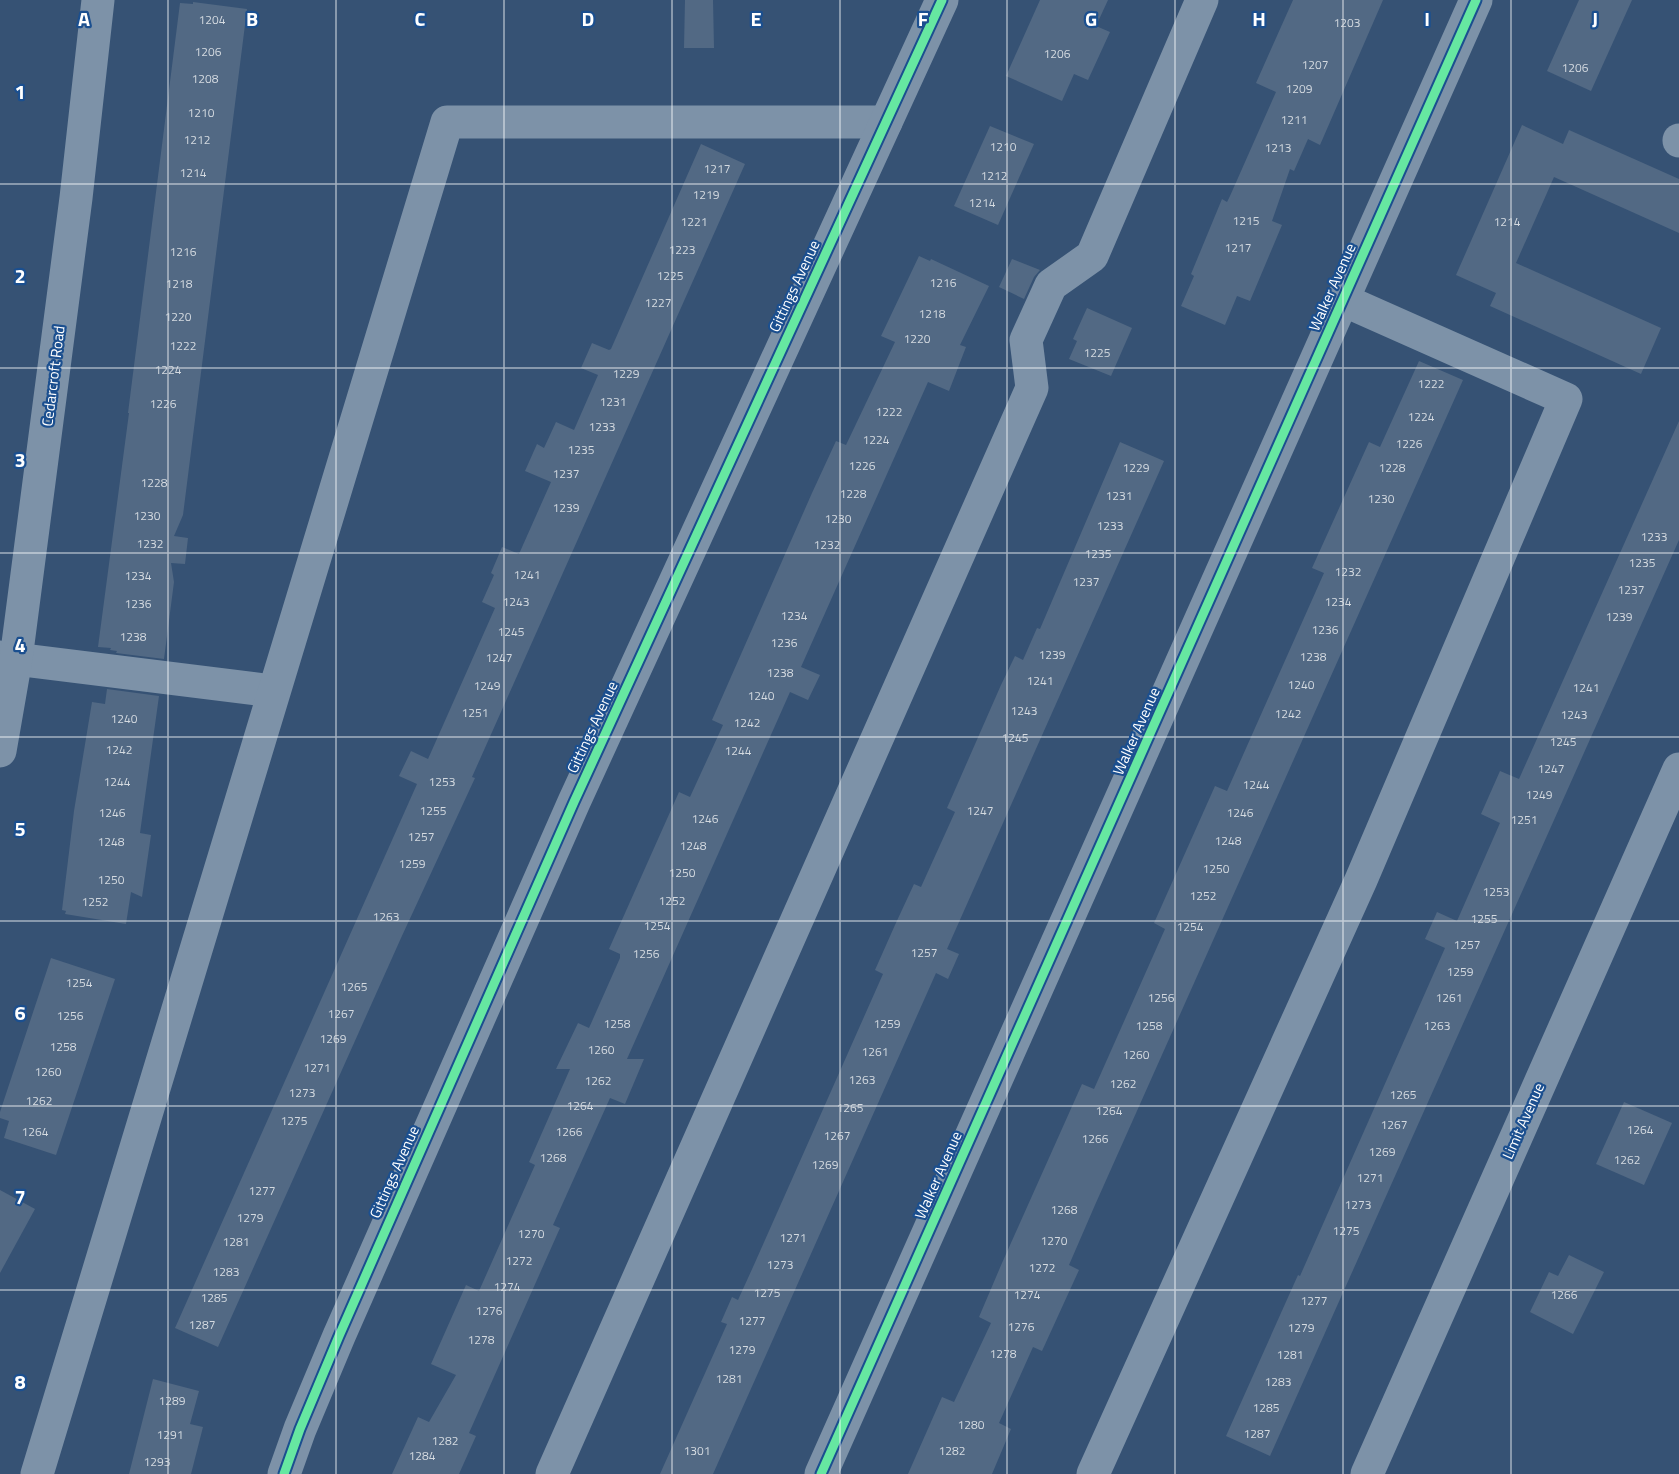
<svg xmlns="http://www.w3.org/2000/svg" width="1679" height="1474" viewBox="0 0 1679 1474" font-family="'Titillium Web',sans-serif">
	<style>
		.building { fill: #526984 }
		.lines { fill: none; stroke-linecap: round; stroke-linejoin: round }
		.minor { stroke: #7d92a8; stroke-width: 33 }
		.cycleway-casing { stroke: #1b4f8f; stroke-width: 13 }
		.cycleway { stroke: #66e7a1; stroke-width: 9 }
		.grid { fill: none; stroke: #fff; stroke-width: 1.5; stroke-opacity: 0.55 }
		.labels { text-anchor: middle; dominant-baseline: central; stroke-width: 4.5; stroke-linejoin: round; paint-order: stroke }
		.number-label { font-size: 12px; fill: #d4dae0 }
		.street-label { font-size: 15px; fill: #fff; stroke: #1b4f8f }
		.grid-label { font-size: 20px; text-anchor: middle; font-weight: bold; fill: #fff; stroke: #1b4f8f; stroke-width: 4.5; stroke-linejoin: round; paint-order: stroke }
	</style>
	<rect width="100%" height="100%" fill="#365274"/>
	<!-- building -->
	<g class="building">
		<polygon points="685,0 713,0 714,48 684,48"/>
		<polygon points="1040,0 1108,0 1096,26 1110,32 1088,80 1074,74 1062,101 1006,76"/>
		<polygon points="1293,0 1383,0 1320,145 1308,139 1294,171 1290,169 1272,221 1282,225 1250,301 1237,296 1225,325 1181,306 1194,276 1191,274 1222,199 1227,202 1230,196 1276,92 1256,83"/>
		<polygon points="1579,0 1632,0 1591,91 1547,71"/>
		<polygon points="193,2 247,9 183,515 174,536 188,538 185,564 171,563 174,582 164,659 116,653 117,651 110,650 111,648 98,647 129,413 128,413 180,3 193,4"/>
		<polygon points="1522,125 1563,144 1569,130 1679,179 1679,233 1554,177 1516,263 1661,328 1641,374 1490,306 1496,293 1456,275"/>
		<polygon points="990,126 1034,144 998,225 954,206"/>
		<polygon points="701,144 745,164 472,777 475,778 401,938 218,1347 175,1328 417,784 399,776 411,751 428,759 495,608 482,602 494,575 491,573 502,547 519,554 551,482 525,471 537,444 544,448 556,422 574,430 598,375 581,368 592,343 609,350 611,349"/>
		<polygon points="919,256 930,261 931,259 989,286 960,345 966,347 949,391 928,382 801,667 820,675 808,700 790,692 627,1059 644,1059 625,1104 610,1098 553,1225 560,1228 469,1433 476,1436 459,1474 392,1474 418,1417 429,1422 456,1375 431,1364 466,1285 479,1291 535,1165 529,1162 530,1160 570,1069 556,1069 578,1023 589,1028 620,958 620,954 609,949 679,792 690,797 723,725 712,720 812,493 836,441 846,445 895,342 881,336"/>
		<polygon points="1012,259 1040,270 1034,277 1024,299 999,287"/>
		<polygon points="1087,308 1132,328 1111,376 1069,359 1077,341 1073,339"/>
		<polygon points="1419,361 1463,380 1095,1205 1069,1265 1079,1270 1042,1351 1033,1347 999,1423 1011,1429 992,1474 908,1474 942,1397 954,1402 991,1323 979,1317 1002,1263 1082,1084 1094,1089 1165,929 1154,923 1215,786 1227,791 1324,573 1312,568 1369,442 1380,447"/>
		<polygon points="1679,421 1679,540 1270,1456 1226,1436 1298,1275 1300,1276 1445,948 1425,939 1437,912 1457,921 1500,823 1481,814 1500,771 1519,779"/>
		<polygon points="1120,442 1164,461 947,949 959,954 948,979 936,973 713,1474 660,1474 727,1324 721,1322 732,1297 738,1300 753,1267 883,974 875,970 895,925 914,884 921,887 955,812 947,808 1001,685 1015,656 1023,660 1037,628 1040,629"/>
		<polygon points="107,689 159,696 140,833 151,835 142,897 131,892 126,924 65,914 66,911 62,910 74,811 92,702 105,704"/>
		<polygon points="51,958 115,979 56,1155 4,1138 9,1121 0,1118 0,1112"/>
		<polygon points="1624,1102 1672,1123 1644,1185 1596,1164"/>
		<polygon points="0,1190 35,1209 0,1273"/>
		<polygon points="1569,1255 1604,1272 1573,1334 1530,1312 1549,1272 1558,1276"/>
		<polygon points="153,1379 199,1391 190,1424 203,1427 191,1474 129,1474"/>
	</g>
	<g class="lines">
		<!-- minor -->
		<g class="minor">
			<polyline points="1679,140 1679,141"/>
			<polyline points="0,657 273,691"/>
			<polyline points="0,751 16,659 76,198 98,0"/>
			<polyline points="37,1474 447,122 886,122"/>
			<polyline points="284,1474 300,1429 339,1336 574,802 942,0"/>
			<polyline points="552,1474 1032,388 1026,340 1051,285 1092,256 1202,0"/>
			<polyline points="821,1474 1476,0"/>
			<polyline points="1093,1474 1361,880 1566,399 1343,300"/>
			<polyline points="1367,1474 1679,769"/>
		</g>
		<defs>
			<g id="cycleway">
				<polyline points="284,1474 300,1429 339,1336 574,802 942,0"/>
				<polyline points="821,1474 1476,0"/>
			</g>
		</defs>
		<!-- cycleway casing -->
		<use href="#cycleway" class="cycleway-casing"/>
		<!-- cycleway -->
		<use href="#cycleway" class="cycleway"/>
	</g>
	<!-- grid -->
	<path class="grid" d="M168,0V1474M336,0V1474M504,0V1474M672,0V1474M840,0V1474M1007,0V1474M1175,0V1474M1343,0V1474M1511,0V1474M0,184H1679M0,368H1679M0,553H1679M0,737H1679M0,921H1679M0,1106H1679M0,1290H1679"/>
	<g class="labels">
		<!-- number labels -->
		<g class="number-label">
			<text x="212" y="19">1204</text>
			<text x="1347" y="22">1203</text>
			<text x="208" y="51">1206</text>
			<text x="1057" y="53">1206</text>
			<text x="1315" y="64">1207</text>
			<text x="1575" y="67">1206</text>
			<text x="205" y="78">1208</text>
			<text x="1299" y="88">1209</text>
			<text x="201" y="112">1210</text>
			<text x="1294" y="119">1211</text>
			<text x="197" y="139">1212</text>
			<text x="1003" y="146">1210</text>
			<text x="1278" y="147">1213</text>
			<text x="717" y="168">1217</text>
			<text x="193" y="172">1214</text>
			<text x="994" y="175">1212</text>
			<text x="706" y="194">1219</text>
			<text x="982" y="202">1214</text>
			<text x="1246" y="220">1215</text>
			<text x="694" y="221">1221</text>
			<text x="1507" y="221">1214</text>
			<text x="1238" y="247">1217</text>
			<text x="682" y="249">1223</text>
			<text x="183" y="251">1216</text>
			<text x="670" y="275">1225</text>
			<text x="943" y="282">1216</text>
			<text x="179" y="283">1218</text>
			<text x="658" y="302">1227</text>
			<text x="932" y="313">1218</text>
			<text x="178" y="316">1220</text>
			<text x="917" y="338">1220</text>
			<text x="183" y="345">1222</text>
			<text x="1097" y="352">1225</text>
			<text x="168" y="369">1224</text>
			<text x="626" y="373">1229</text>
			<text x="1431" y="383">1222</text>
			<text x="613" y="401">1231</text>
			<text x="163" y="403">1226</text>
			<text x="889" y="411">1222</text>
			<text x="1421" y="416">1224</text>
			<text x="602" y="426">1233</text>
			<text x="876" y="439">1224</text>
			<text x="1409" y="443">1226</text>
			<text x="581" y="449">1235</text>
			<text x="862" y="465">1226</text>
			<text x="1136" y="467">1229</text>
			<text x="1392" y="467">1228</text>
			<text x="566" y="473">1237</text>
			<text x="154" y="482">1228</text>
			<text x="853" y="493">1228</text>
			<text x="1119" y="495">1231</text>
			<text x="1381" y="498">1230</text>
			<text x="566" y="507">1239</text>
			<text x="147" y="515">1230</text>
			<text x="838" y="518">1230</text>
			<text x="1110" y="525">1233</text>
			<text x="1654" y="536">1233</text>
			<text x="150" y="543">1232</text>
			<text x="827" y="544">1232</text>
			<text x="1098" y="553">1235</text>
			<text x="1642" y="562">1235</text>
			<text x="1348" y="571">1232</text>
			<text x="527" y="574">1241</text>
			<text x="138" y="575">1234</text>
			<text x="1086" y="581">1237</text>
			<text x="1631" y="589">1237</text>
			<text x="516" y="601">1243</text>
			<text x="1338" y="601">1234</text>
			<text x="138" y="603">1236</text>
			<text x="794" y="615">1234</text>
			<text x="1619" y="616">1239</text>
			<text x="1325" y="629">1236</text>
			<text x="511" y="631">1245</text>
			<text x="133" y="636">1238</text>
			<text x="784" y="642">1236</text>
			<text x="1052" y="654">1239</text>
			<text x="1313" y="656">1238</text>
			<text x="499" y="657">1247</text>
			<text x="780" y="672">1238</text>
			<text x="1040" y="680">1241</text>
			<text x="1301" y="684">1240</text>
			<text x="487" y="685">1249</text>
			<text x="1586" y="687">1241</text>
			<text x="761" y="695">1240</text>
			<text x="1024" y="710">1243</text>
			<text x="475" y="712">1251</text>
			<text x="1288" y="713">1242</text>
			<text x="1574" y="714">1243</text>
			<text x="124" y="718">1240</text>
			<text x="747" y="722">1242</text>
			<text x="1015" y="737">1245</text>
			<text x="1563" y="741">1245</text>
			<text x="119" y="749">1242</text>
			<text x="738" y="750">1244</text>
			<text x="1551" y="768">1247</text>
			<text x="117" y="781">1244</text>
			<text x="442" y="781">1253</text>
			<text x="1256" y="784">1244</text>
			<text x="1539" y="794">1249</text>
			<text x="433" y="810">1255</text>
			<text x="980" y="810">1247</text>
			<text x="112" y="812">1246</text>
			<text x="1240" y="812">1246</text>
			<text x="705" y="818">1246</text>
			<text x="1524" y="819">1251</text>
			<text x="421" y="836">1257</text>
			<text x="1228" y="840">1248</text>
			<text x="111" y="841">1248</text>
			<text x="693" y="845">1248</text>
			<text x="412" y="863">1259</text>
			<text x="1216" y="868">1250</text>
			<text x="682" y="872">1250</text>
			<text x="111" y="879">1250</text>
			<text x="1496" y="891">1253</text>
			<text x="1203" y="895">1252</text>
			<text x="672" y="900">1252</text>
			<text x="95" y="901">1252</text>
			<text x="386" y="916">1263</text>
			<text x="1484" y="918">1255</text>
			<text x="657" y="925">1254</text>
			<text x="1190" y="926">1254</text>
			<text x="1467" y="944">1257</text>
			<text x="924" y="952">1257</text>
			<text x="646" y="953">1256</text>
			<text x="1460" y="971">1259</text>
			<text x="79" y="982">1254</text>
			<text x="354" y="986">1265</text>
			<text x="1161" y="997">1256</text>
			<text x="1449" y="997">1261</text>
			<text x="341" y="1013">1267</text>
			<text x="70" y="1015">1256</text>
			<text x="617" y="1023">1258</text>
			<text x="887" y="1023">1259</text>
			<text x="1149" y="1025">1258</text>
			<text x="1437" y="1025">1263</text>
			<text x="333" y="1038">1269</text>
			<text x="63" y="1046">1258</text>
			<text x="601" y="1049">1260</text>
			<text x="875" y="1051">1261</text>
			<text x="1136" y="1054">1260</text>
			<text x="317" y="1067">1271</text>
			<text x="48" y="1071">1260</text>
			<text x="862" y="1079">1263</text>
			<text x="598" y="1080">1262</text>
			<text x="1123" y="1083">1262</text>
			<text x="302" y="1092">1273</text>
			<text x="1403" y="1094">1265</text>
			<text x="39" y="1100">1262</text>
			<text x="580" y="1105">1264</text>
			<text x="850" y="1107">1265</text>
			<text x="1109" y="1110">1264</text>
			<text x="294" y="1120">1275</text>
			<text x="1394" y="1124">1267</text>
			<text x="1640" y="1129">1264</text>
			<text x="35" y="1131">1264</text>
			<text x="569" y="1131">1266</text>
			<text x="837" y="1135">1267</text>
			<text x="1095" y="1138">1266</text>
			<text x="1382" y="1151">1269</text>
			<text x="553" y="1157">1268</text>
			<text x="1627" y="1159">1262</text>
			<text x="825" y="1164">1269</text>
			<text x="1370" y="1177">1271</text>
			<text x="262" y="1190">1277</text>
			<text x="1358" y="1204">1273</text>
			<text x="1064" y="1209">1268</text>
			<text x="250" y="1217">1279</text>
			<text x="1346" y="1230">1275</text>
			<text x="531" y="1233">1270</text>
			<text x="793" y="1237">1271</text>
			<text x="1054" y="1240">1270</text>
			<text x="236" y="1241">1281</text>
			<text x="519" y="1260">1272</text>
			<text x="780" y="1264">1273</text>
			<text x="1042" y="1267">1272</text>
			<text x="226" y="1271">1283</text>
			<text x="507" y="1286">1274</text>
			<text x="767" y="1292">1275</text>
			<text x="1027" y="1294">1274</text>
			<text x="1564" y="1294">1266</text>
			<text x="214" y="1297">1285</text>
			<text x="1314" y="1300">1277</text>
			<text x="489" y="1310">1276</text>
			<text x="752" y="1320">1277</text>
			<text x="202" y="1324">1287</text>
			<text x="1021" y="1326">1276</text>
			<text x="1301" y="1327">1279</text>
			<text x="481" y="1339">1278</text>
			<text x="742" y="1349">1279</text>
			<text x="1003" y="1353">1278</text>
			<text x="1290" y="1354">1281</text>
			<text x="729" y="1378">1281</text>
			<text x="1278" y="1381">1283</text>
			<text x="172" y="1400">1289</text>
			<text x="1266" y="1407">1285</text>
			<text x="971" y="1424">1280</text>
			<text x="1257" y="1433">1287</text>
			<text x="170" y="1434">1291</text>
			<text x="445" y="1440">1282</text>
			<text x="697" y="1450">1301</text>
			<text x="952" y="1450">1282</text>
			<text x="422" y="1455">1284</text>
			<text x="157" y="1461">1293</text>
		</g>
		<!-- street labels -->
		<g class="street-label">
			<text transform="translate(794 286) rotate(-65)">Gittings Avenue</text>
			<text transform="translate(1332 287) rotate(-66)">Walker Avenue</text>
			<text transform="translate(53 376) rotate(-83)">Cedarcroft Road</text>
			<text transform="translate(592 727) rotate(-65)">Gittings Avenue</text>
			<text transform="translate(1136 731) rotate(-66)">Walker Avenue</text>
			<text transform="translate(1523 1121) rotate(-66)">Limit Avenue</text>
			<text transform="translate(394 1172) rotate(-66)">Gittings Avenue</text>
			<text transform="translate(938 1175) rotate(-66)">Walker Avenue</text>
		</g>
	</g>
	<g class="grid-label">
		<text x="84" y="26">A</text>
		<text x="252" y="26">B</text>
		<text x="420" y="26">C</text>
		<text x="588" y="26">D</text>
		<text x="756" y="26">E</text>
		<text x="923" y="26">F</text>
		<text x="1091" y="26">G</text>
		<text x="1259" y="26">H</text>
		<text x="1427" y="26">I</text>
		<text x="1595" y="26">J</text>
		<text x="20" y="99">1</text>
		<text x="20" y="283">2</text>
		<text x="20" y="467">3</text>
		<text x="20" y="652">4</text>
		<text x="20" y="836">5</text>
		<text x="20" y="1020">6</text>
		<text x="20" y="1204">7</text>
		<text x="20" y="1389">8</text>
	</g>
</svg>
